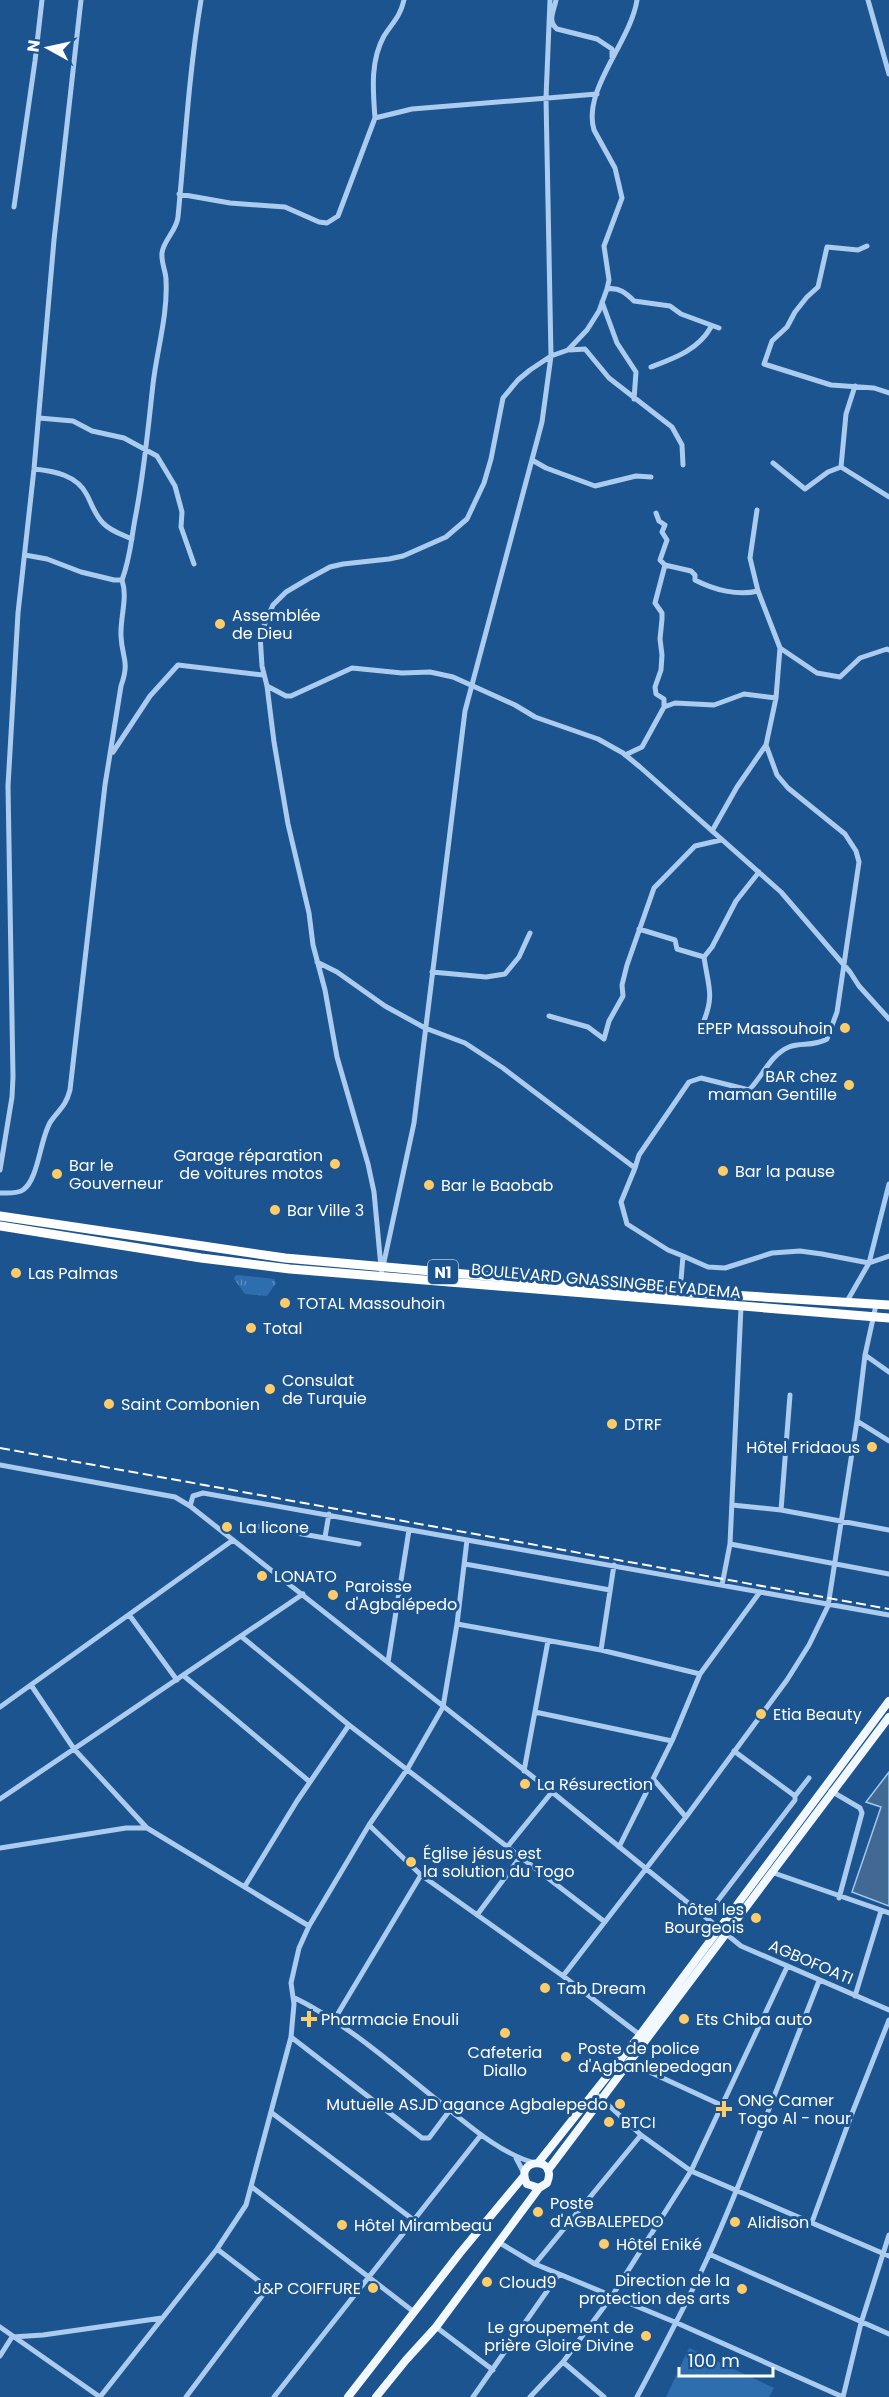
<svg xmlns="http://www.w3.org/2000/svg" width="889" height="2397" font-family="Poppins,sans-serif">
  <style>
    .grass { fill: url(#grass-tufts) }
    .park { fill: #2f6eae }
    .water { fill: #416994; stroke: #9ec8f0; stroke-width: 1.5 }
    .lines { fill: none; stroke-linecap: round; stroke-linejoin: round }
    .street { stroke: #abccee; stroke-width: 5 }
    .primary { stroke: #f2f8ff; stroke-width: 8 }
    .highway { stroke: #fff; stroke-width: 9 }
    .rail { stroke: #fff; stroke-width: 2; stroke-dasharray: 10 4.5; stroke-linecap: butt }
    .poi-dot { fill: #fecc69; stroke: #1c5490; stroke-width: 2 }
    .labels { text-anchor: middle; dominant-baseline: central; stroke-width: 6; stroke-linejoin: round; paint-order: stroke }
    .shield { fill: #1c5490; stroke: #bbccde; stroke-width: 1.5 }
    .shield-label { font-size: 15px; font-weight: bold; fill: #fff }
    .poi-label { font-size: 16px; fill: #fff; stroke: #1c5490; text-anchor: start }
    .street-label { font-size: 16px; fill: #fff; stroke: #1c5490 }
  </style>
  <defs>
    <pattern id="grass-tufts" width="24" height="20" patternUnits="userSpaceOnUse" patternTransform="scale(1.5)"><rect width="24" height="20" fill="#2f6eae"/><path d="M3 7l-1-3M5 7V3M7 7l1-3M15 17l-1-3M17 17v-4M19 17l1-3" fill="none" stroke="#598bbe"/></pattern>
  </defs>
  <rect width="100%" height="100%" fill="#1c5490"/>
  <path class="grass" d="M238 1275 274 1279 276 1283 267 1296 245 1294 234 1279 235 1276Z"/>
  <path class="park" d="M689 2348 774 2388 769 2397H666Z"/>
  <path class="water" d="M889 1772V1906L852 1892 881 1807 866 1802Z"/>
  <g class="lines">
    <path class="street" d="M556 0C554 11 547 21 557 29L597 39 612 49V57
      M868 0 889 74
      M375 118C373 91 370 61 384 36 393 22 400 17 404 0
      M179 194 230 203 285 207 319 222 327 223 338 216 375 118 412 109 597 94
      M14 207 35 61 42 0
      M867 246 858 250 827 247 818 287 807 297 795 312 787 327 772 341 764 364 831 385 874 388 889 393
      M607 289C619 287 626 293 634 301L670 306 681 314 719 328
      M602 302 617 343 636 372 634 399
      M570 350 585 349 609 378 672 427 682 445 683 465
      M651 367C675 358 698 350 711 327
      M39 418 73 421 92 431 124 438 157 456 175 486 182 512 181 527 194 564
      M532 460 546 468 595 486 636 476 651 477
      M773 463 805 489 828 472 841 467 889 497
      M841 467 846 414 855 386
      M34 469C54 471 77 475 87 495 92 505 95 515 103 523 110 531 123 535 132 539
      M656 513 659 521 665 525 662 532 667 540 660 560 665 565 655 603 662 613V619L660 639 662 655 661 670 655 687 656 694 664 699V707
      M665 565 691 571 695 575V580C714 590 738 596 758 591
      M122 580C130 559 131 541 135 519 144 474 148 429 153 384 157 350 168 314 166 280 166 271 161 263 162 253 163 241 177 230 178 217 185 144 189 72 201 0
      M780 648 817 673 840 677 860 658 887 649 889 650
      M267 686 286 696H291L352 668 402 673 430 672 453 677 515 705 535 717 598 739 623 753 640 767 781 892 850 972 859 986 889 1019
      M113 752 150 696 178 665 263 675
      M625 755 642 747 664 707 675 703 714 705 744 694 776 698
      M712 831 737 787 766 745
      M639 929 675 940 677 949 704 957
      M317 962 337 972 385 1006 425 1028 465 1043 503 1068 635 1168 621 1202 627 1224 668 1250 683 1256 680 1292
      M432 972 486 977 505 974 519 957 530 933
      M549 1016 588 1027 604 1039 609 1021 623 996 622 985 627 965 654 888 695 846 721 840
      M703 1023C715 995 708 986 704 957L712 947 736 901 759 872
      M635 1168 639 1155 689 1082 701 1078 749 1090C763 1076 770 1055 789 1047 801 1042 813 1047 827 1039L837 1012 859 862 856 851 845 834 788 788 777 775 766 745 776 698 780 648 758 591 750 558 757 510
      M0 1170 12 1097 13 1077 8 786 18 613 34 469 54 240 81 0
      M0 1193C7 1193 17 1194 23 1190 39 1179 40 1137 51 1121 60 1108 65 1108 70 1090L105 785 121 686C130 661 122 659 121 636 120 617 128 598 122 580H114L81 572 47 559 25 555
      M683 1256 708 1267 725 1268 772 1253 800 1251 822 1254 869 1263 889 1256
      M384 1262 414 1123 465 711 542 422 551 356 546 98 550 0
      M382 1278 374 1192 368 1164 337 1057 325 990 313 945 309 913 288 824 274 742 267 686 262 666 260 635 273 605 286 592 308 579 330 567 343 564 389 559 403 556 446 537 467 519 484 483 491 459 503 398 518 380 530 370 551 356 568 350 587 330 599 311 607 289 609 280 604 246 622 198 615 168 594 130C582 90 631 41 637 0
      M846 1303 869 1263 889 1184
      M865 1355 889 1372
      M857 1421 889 1441
      M0 1465 175 1497 190 1506 552 1792 741 1946 889 2010
      M732 1505 781 1510 889 1530
      M190 1506 193 1496 203 1493 889 1615
      M781 1510 790 1395
      M257 1526 359 1544
      M325 1537 329 1514
      M730 1544 889 1574
      M465 1564 610 1590
      M722 1585 730 1544 741 1307
      M130 1616 177 1680
      M457 1624 601 1650 700 1674
      M242 1637 349 1725 605 1922
      M601 1650 614 1565
      M388 1662 409 1530
      M184 1676 310 1782
      M31 1685 74 1749 147 1828 309 1926
      M0 1707 233 1540
      M535 1712 672 1741
      M524 1771 548 1641
      M654 1780 686 1817
      M831 1791 860 1808 862 1813 839 1898
      M795 1796 809 1778
      M0 1799 303 1594
      M369 1825 421 1875 563 1976 640 2035
      M508 1846 552 1792
      M619 1847 672 1741 700 1674 760 1592
      M0 1848 126 1828H147
      M771 1872 889 1913
      M245 1886 297 1801 349 1725
      M477 1915 521 1856
      M706 1916 795 1800V1796L734 1751
      M563 1976 686 1817 787 1680 809 1645 828 1606 857 1421 865 1355 876 1305
      M855 1996 881 1911
      M293 1997C348 2024 394 2066 442 2104 470 2126 498 2152 534 2163
      M334 2020 421 1875
      M291 2037 422 2138H429L450 2110
      M628 2062 721 2105
      M594 2092 641 2135 691 2171 889 2256
      M272 2113 415 2221
      M516 2158 524 2173
      M252 2187 414 2312
      M812 2222 851 2116 889 2020
      M500 2243 535 2264 677 2323 843 2397
      M709 2254 889 2334
      M535 2264 641 2135
      M0 2327 100 2397
      M436 2327 493 2370
      M12 2337 43 2335 162 2318
      M0 2356 12 2337
      M563 2362 604 2397
      M100 2397 217 2249 246 2205 291 2037 294 2004 291 1983 299 1948 309 1926 369 1825 408 1768 443 1707 457 1624 467 1540
      M186 2397 265 2292 264 2285 217 2249
      M274 2397 481 2135
      M473 2397 559 2274
      M530 2397 563 2362 612 2296 691 2171 787 1967
      M637 2397C662 2350 687 2303 709 2255 749 2165 783 2072 819 1981
      M843 2397 861 2323 889 2235"/>
    <path class="primary" d="M538 2163 640 2035 889 1701
      M548 2170 889 1717
      M348 2397 460 2253 524 2176
      M376 2397 406 2360 436 2327 539 2188 547 2183C559 2155 513 2158 527 2184L539 2188"/>
    <path class="highway" d="M0 1216 285 1258 621 1288 889 1305
      M0 1226 201 1258 290 1269 889 1318"/>
    <path class="rail" d="M0 1448 889 1609"/>
  </g>
  <g class="poi-dot">
    <circle cx="220" cy="624" r="6"/>
    <circle cx="845" cy="1028" r="6"/>
    <circle cx="849" cy="1085" r="6"/>
    <circle cx="335" cy="1164" r="6"/>
    <circle cx="723" cy="1171" r="6"/>
    <circle cx="57" cy="1174" r="6"/>
    <circle cx="429" cy="1185" r="6"/>
    <circle cx="275" cy="1210" r="6"/>
    <circle cx="16" cy="1273" r="6"/>
    <circle cx="285" cy="1303" r="6"/>
    <circle cx="251" cy="1328" r="6"/>
    <circle cx="270" cy="1389" r="6"/>
    <circle cx="109" cy="1404" r="6"/>
    <circle cx="612" cy="1424" r="6"/>
    <circle cx="872" cy="1447" r="6"/>
    <circle cx="227" cy="1527" r="6"/>
    <circle cx="262" cy="1576" r="6"/>
    <circle cx="333" cy="1595" r="6"/>
    <circle cx="761" cy="1714" r="6"/>
    <circle cx="525" cy="1784" r="6"/>
    <circle cx="411" cy="1862" r="6"/>
    <circle cx="756" cy="1918" r="6"/>
    <circle cx="545" cy="1988" r="6"/>
    <path d="M306 2010h6v6h6v6h-6v6h-6v-6h-6v-6h6z"/>
    <circle cx="684" cy="2019" r="6"/>
    <circle cx="505" cy="2033" r="6"/>
    <circle cx="566" cy="2057" r="6"/>
    <circle cx="620" cy="2104" r="6"/>
    <path d="M721 2100h6v6h6v6h-6v6h-6v-6h-6v-6h6z"/>
    <circle cx="609" cy="2122" r="6"/>
    <circle cx="538" cy="2212" r="6"/>
    <circle cx="735" cy="2222" r="6"/>
    <circle cx="342" cy="2225" r="6"/>
    <circle cx="604" cy="2244" r="6"/>
    <circle cx="487" cy="2282" r="6"/>
    <circle cx="373" cy="2288" r="6"/>
    <circle cx="742" cy="2289" r="6"/>
    <circle cx="646" cy="2336" r="6"/>
  </g>
  <g class="labels">
    <rect class="shield" x="428" y="1260" width="30" height="24" rx="4.5"/>
    <g class="shield-label">
      <text x="443" y="1272">N1</text>
    </g>
    <g class="poi-label">
      <text x="232" y="615">Assemblée<tspan x="232" dy="18">de Dieu</tspan></text>
      <text x="833" y="1028" text-anchor="end">EPEP Massouhoin</text>
      <text x="837" y="1076" text-anchor="end">BAR chez<tspan x="837" dy="18">maman Gentille</tspan></text>
      <text x="323" y="1155" text-anchor="end">Garage réparation<tspan x="323" dy="18">de voitures motos</tspan></text>
      <text x="69" y="1165">Bar le<tspan x="69" dy="18">Gouverneur</tspan></text>
      <text x="735" y="1171">Bar la pause</text>
      <text x="441" y="1185">Bar le Baobab</text>
      <text x="287" y="1210">Bar Ville 3</text>
      <text x="28" y="1273">Las Palmas</text>
      <text x="297" y="1303">TOTAL Massouhoin</text>
      <text x="263" y="1328">Total</text>
      <text x="282" y="1380">Consulat<tspan x="282" dy="18">de Turquie</tspan></text>
      <text x="121" y="1404">Saint Combonien</text>
      <text x="624" y="1424">DTRF</text>
      <text x="860" y="1447" text-anchor="end">Hôtel Fridaous</text>
      <text x="239" y="1527">La licone</text>
      <text x="274" y="1576">LONATO</text>
      <text x="345" y="1586">Paroisse<tspan x="345" dy="18">d'Agbalépedo</tspan></text>
      <text x="773" y="1714">Etia Beauty</text>
      <text x="537" y="1784">La Résurection</text>
      <text x="423" y="1853">Église jésus est<tspan x="423" dy="18">la solution du Togo</tspan></text>
      <text x="744" y="1909" text-anchor="end">hôtel les<tspan x="744" dy="18">Bourgeois</tspan></text>
      <text x="557" y="1988">Tab Dream</text>
      <text x="321" y="2019">Pharmacie Enouli</text>
      <text x="696" y="2019">Ets Chiba auto</text>
      <text x="578" y="2048">Poste de police<tspan x="578" dy="18">d'Agbanlepedogan</tspan></text>
      <text x="505" y="2052" text-anchor="middle">Cafeteria<tspan x="505" dy="18">Diallo</tspan></text>
      <text x="738" y="2100">ONG Camer<tspan x="738" dy="18">Togo Al - nour</tspan></text>
      <text x="608" y="2104" text-anchor="end">Mutuelle ASJD agance Agbalepedo</text>
      <text x="621" y="2122">BTCI</text>
      <text x="550" y="2203">Poste<tspan x="550" dy="18">d'AGBALEPEDO</tspan></text>
      <text x="747" y="2222">Alidison</text>
      <text x="354" y="2225">Hôtel Mirambeau</text>
      <text x="616" y="2244">Hôtel Eniké</text>
      <text x="730" y="2280" text-anchor="end">Direction de la<tspan x="730" dy="18">protection des arts</tspan></text>
      <text x="499" y="2282">Cloud9</text>
      <text x="361" y="2288" text-anchor="end">J&amp;P COIFFURE</text>
      <text x="634" y="2327" text-anchor="end">Le groupement de<tspan x="634" dy="18">prière Gloire Divine</tspan></text>
    </g>
    <g class="street-label">
      <text transform="translate(606 1281) rotate(5)">BOULEVARD GNASSINGBE EYADEMA</text>
      <text transform="translate(811 1962) rotate(23)">AGBOFOATI</text>
    </g>
  </g>
  <g transform="translate(48 48) rotate(278)" stroke="#1c5490" stroke-width="4.5" paint-order="stroke">
  <path d="M0-4.5L10 22L0 15L-10 22Z" fill="#ffffff"/>
  <text y="-9" font-size="16" font-weight="bold" text-anchor="middle" fill="#ffffff">N</text>
  </g>
  <path d="M679 2367v9h94v-9" fill="none" stroke="#ffffff" stroke-width="3"/>
  <text x="688" y="2367" font-size="18" fill="#ffffff" stroke="#1c5490" stroke-width="4.5" paint-order="stroke">100 m</text>
</svg>
